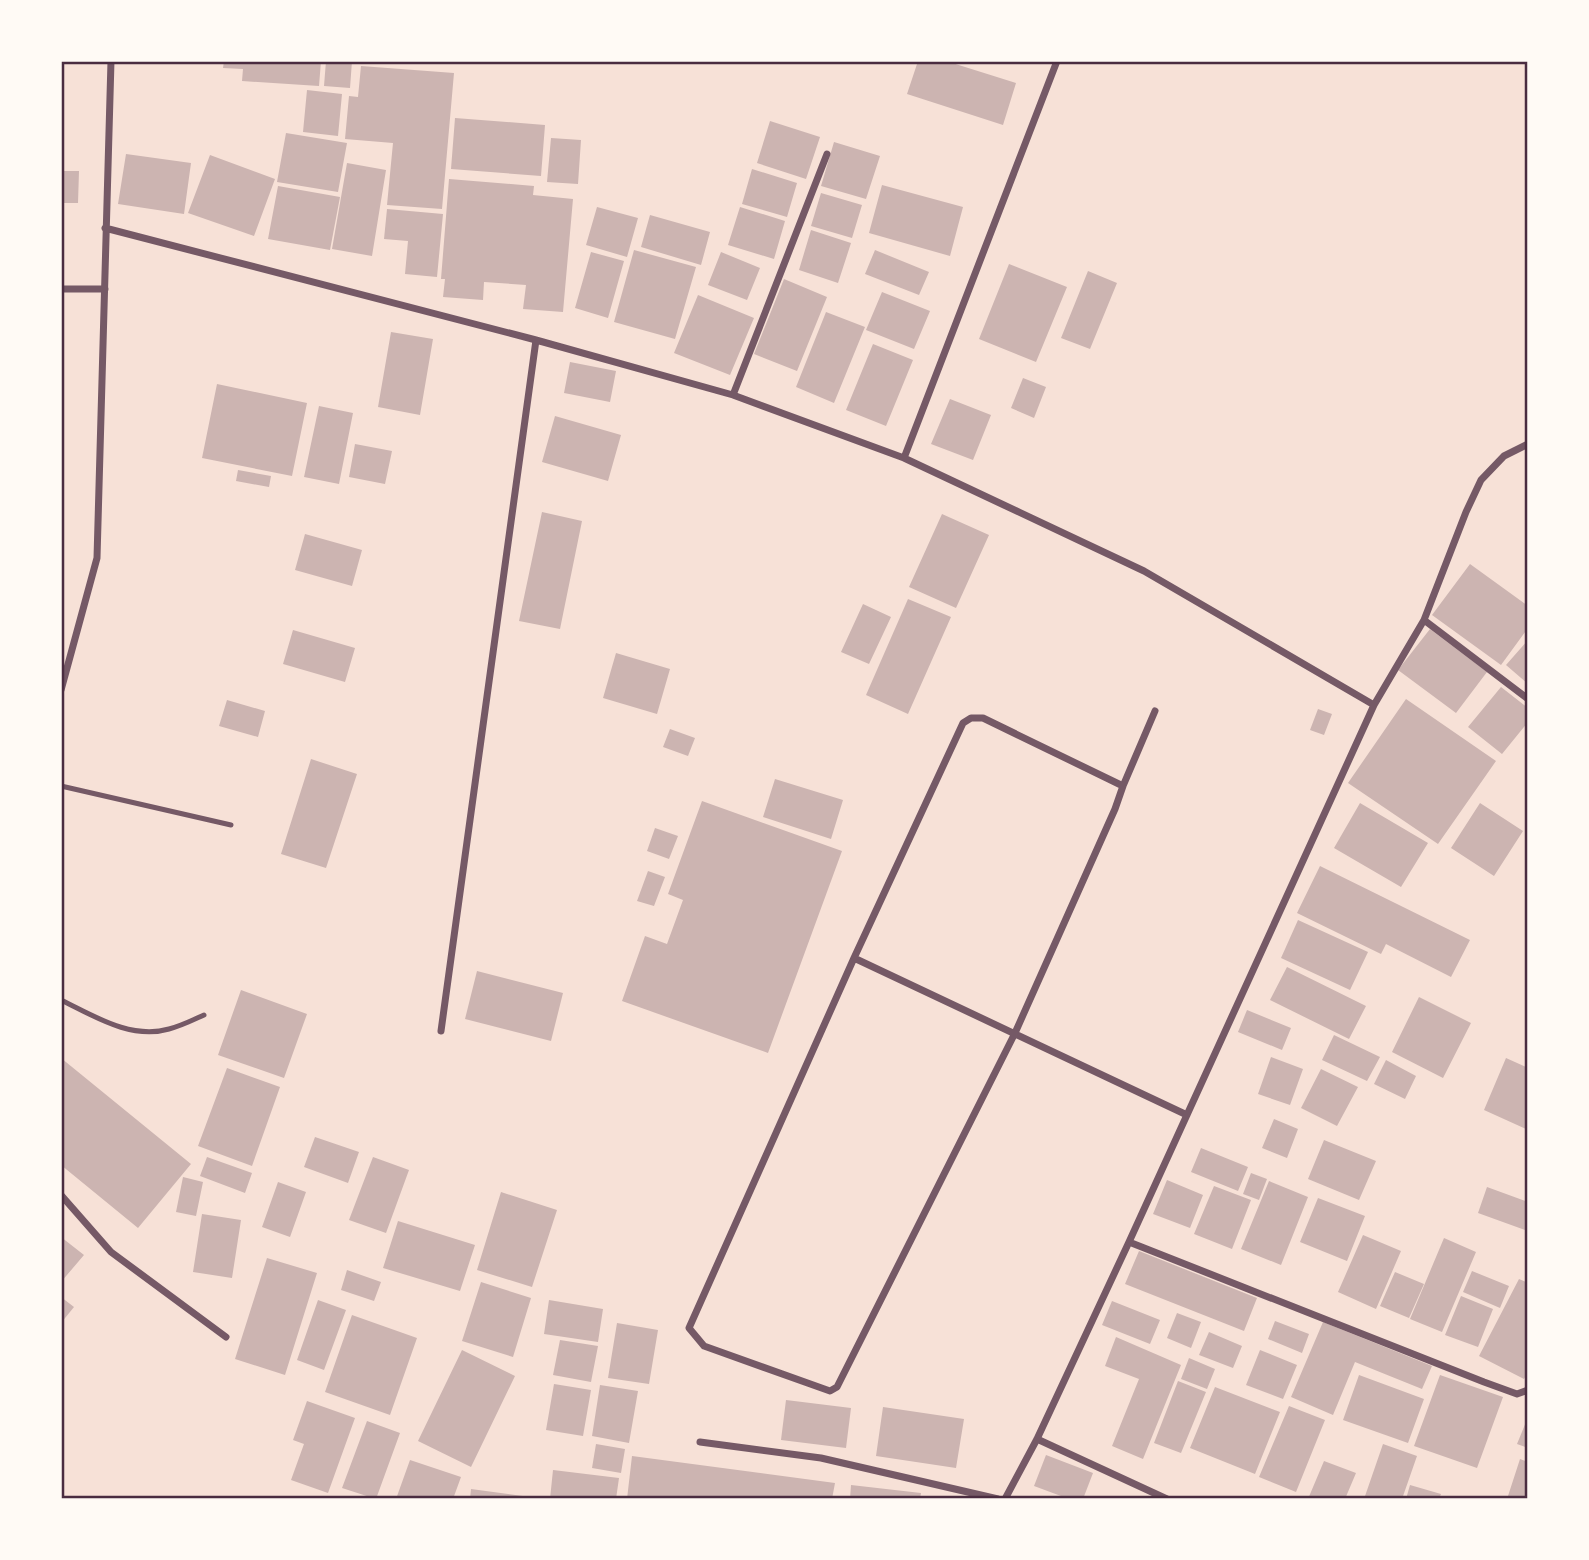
<svg xmlns="http://www.w3.org/2000/svg" width="1589" height="1560" font-family="Roboto,sans-serif">
  <style>
    .building { fill: #ccb4b1 }
    .lines { fill: none; stroke-linecap: round; stroke-linejoin: round }
    .service { stroke: #755966; stroke-width: 5 }
    .minor { stroke: #755966; stroke-width: 7 }
    .neatline { fill: none; stroke: #4a2c40; stroke-width: 2.5 }
  </style>
  <rect width="100%" height="100%" fill="#f7e1d7"/>
  <path class="building" d="M224 61H321L319 86 242 81 243 69 223 68Z
    M326 61H352L350 88 324 86Z
    M918 61H946L1016 83 1003 125 907 94Z
    M361 66 454 73 442 209 387 205 393 143 345 139 349 96 358 97Z
    M307 90 342 94 338 136 303 132Z
    M455 118 545 125 541 176 451 169Z
    M770 121 820 137 806 179 757 163Z
    M286 133 347 143 338 192 277 182Z
    M551 138 581 140 578 184 547 182Z
    M834 142 880 156 866 199 821 186Z
    M126 154 191 163 184 214 118 204Z
    M210 155 275 179 254 236 188 213Z
    M347 163 386 170 372 256 332 249Z
    M752 169 797 183 787 217 742 204Z
    M61 171H79L78 203H61Z
    M449 179 534 186 533 195 573 199 563 312 523 309 526 285 484 282 483 300 443 297 445 279H441Z
    M882 185 963 207 950 256 869 233Z
    M278 186 340 197 330 250 268 239Z
    M821 193 862 205 852 238 811 226Z
    M597 207 638 218 627 257 586 245Z
    M740 207 785 221 774 259 728 245Z
    M387 209 443 214 437 277 405 274 408 241 384 239Z
    M650 215 710 232 701 265 641 247Z
    M811 230 851 243 838 283 799 270Z
    M634 250 696 267 675 339 614 322Z
    M875 250 929 272 919 295 865 274Z
    M591 252 624 261 608 318 575 308Z
    M721 252 760 268 747 300 708 285Z
    M1009 264 1067 287 1036 362 979 339Z
    M1088 271 1117 283 1090 349 1061 338Z
    M784 279 827 297 797 371 754 354Z
    M882 292 930 311 914 349 866 330Z
    M698 295 754 318 730 375 674 353Z
    M826 312 865 327 834 403 796 387Z
    M391 332 433 339 420 415 378 407Z
    M873 344 913 360 886 426 846 410Z
    M570 362 616 371 610 402 564 393Z
    M1023 378 1046 387 1034 418 1011 408Z
    M217 384 307 403 292 476 202 458Z
    M950 399 991 415 973 460 931 444Z
    M319 406 353 413 339 484 304 477Z
    M555 416 621 435 608 481 542 462Z
    M355 444 392 451 385 484 349 477Z
    M238 470 271 476 269 487 236 481Z
    M542 512 582 521 560 629 519 621Z
    M942 514 989 535 956 608 909 587Z
    M305 534 362 550 352 586 295 570Z
    M1470 564 1528 606V628L1501 665 1432 615Z
    M908 599 951 617 908 714 866 695Z
    M863 604 891 617 869 664 841 652Z
    M1430 629 1487 672 1456 713 1398 670Z
    M293 630 355 648 345 682 283 664Z
    M1528 640V684L1506 665Z
    M616 653 670 669 657 714 603 698Z
    M1501 687 1528 708V722L1502 754 1468 727Z
    M1406 699 1496 761 1438 844 1348 783Z
    M227 700 265 711 258 737 219 726Z
    M1318 709 1332 714 1324 735 1310 730Z
    M670 729 695 738 688 756 663 747Z
    M311 759 357 774 326 868 281 854Z
    M775 779 843 800 831 839 763 817Z
    M702 801 842 851 768 1053 622 1001 645 936 667 944 683 900 668 894Z
    M1360 803 1428 843 1401 887 1334 848Z
    M1480 803 1523 831 1494 876 1451 848Z
    M655 828 678 836 669 859 647 851Z
    M1320 866 1470 940 1451 977 1386 944 1381 954 1297 913Z
    M648 871 665 877 654 906 637 901Z
    M1298 920 1368 952 1350 990 1281 958Z
    M1287 967 1366 1006 1349 1039 1270 1000Z
    M477 971 563 993 551 1041 465 1019Z
    M241 990 307 1014 284 1078 218 1055Z
    M1419 997 1471 1023 1443 1078 1392 1052Z
    M1247 1010 1291 1028 1282 1050 1238 1032Z
    M1334 1035 1380 1057 1367 1081 1322 1060Z
    M1271 1057 1303 1069 1290 1105 1258 1094Z
    M61 1058 191 1164 138 1228 61 1165Z
    M1506 1058 1528 1068V1130L1484 1110Z
    M1386 1060 1416 1076 1405 1099 1374 1084Z
    M227 1068 280 1087 252 1166 198 1146Z
    M1321 1069 1358 1087 1337 1126 1301 1108Z
    M1274 1119 1298 1129 1287 1158 1262 1148Z
    M315 1137 359 1152 348 1183 304 1167Z
    M1324 1140 1376 1161 1359 1200 1308 1179Z
    M1201 1148 1248 1167 1238 1191 1191 1172Z
    M207 1157 252 1173 245 1193 200 1176Z
    M373 1157 409 1170 386 1233 349 1220Z
    M1251 1173 1267 1179 1259 1200 1243 1194Z
    M183 1177 203 1182 196 1216 176 1212Z
    M1167 1180 1203 1195 1190 1228 1153 1214Z
    M1269 1181 1308 1197 1281 1265 1241 1249Z
    M278 1182 306 1192 290 1237 262 1227Z
    M1214 1186 1251 1200 1232 1249 1194 1234Z
    M1487 1187 1528 1202V1223L1525 1230 1478 1213Z
    M501 1192 557 1210 532 1287 477 1270Z
    M1318 1198 1365 1216 1347 1261 1300 1242Z
    M202 1214 241 1220 232 1278 193 1272Z
    M398 1221 475 1245 460 1291 383 1268Z
    M1363 1235 1401 1251 1376 1309 1338 1292Z
    M61 1237 84 1255 61 1282Z
    M1444 1238 1476 1252 1442 1332 1410 1319Z
    M1139 1251 1257 1298 1244 1331 1125 1284Z
    M267 1258 317 1273 285 1375 235 1359Z
    M347 1270 381 1282 374 1301 341 1290Z
    M1472 1271 1509 1286 1500 1308 1463 1292Z
    M1395 1272 1424 1284 1409 1318 1380 1306Z
    M1519 1279 1528 1283V1372L1524 1379 1479 1356Z
    M481 1282 531 1298 513 1357 462 1341Z
    M1461 1296 1493 1309 1478 1347 1445 1335Z
    M61 1297 74 1307 61 1323Z
    M318 1300 346 1310 324 1370 297 1360Z
    M549 1300 603 1309 598 1342 544 1334Z
    M1112 1301 1160 1320 1150 1344 1102 1325Z
    M1177 1313 1201 1322 1191 1348 1167 1338Z
    M352 1315 417 1338 390 1415 325 1392Z
    M1275 1321 1309 1334 1302 1353 1268 1339Z
    M1323 1322 1432 1366 1422 1389 1355 1362 1333 1415 1291 1397Z
    M617 1323 658 1330 649 1384 608 1378Z
    M1209 1332 1242 1346 1233 1368 1199 1355Z
    M1116 1337 1181 1365 1143 1459 1112 1446 1139 1379 1105 1366Z
    M560 1340 598 1346 591 1382 553 1375Z
    M462 1350 515 1376 471 1467 418 1441Z
    M1260 1350 1297 1365 1283 1399 1246 1385Z
    M1189 1358 1215 1369 1207 1389 1181 1379Z
    M1359 1375 1424 1399 1408 1443 1343 1420Z
    M1440 1375 1503 1397 1477 1468 1414 1446Z
    M1178 1381 1206 1392 1181 1453 1154 1443Z
    M554 1384 591 1390 583 1436 546 1430Z
    M600 1385 638 1391 629 1443 592 1436Z
    M1215 1387 1280 1412 1255 1474 1190 1448Z
    M786 1400 851 1408 846 1448 781 1440Z
    M307 1401 355 1418 328 1493 291 1480 304 1444 293 1440Z
    M1289 1406 1325 1420 1296 1492 1259 1477Z
    M883 1407 964 1419 956 1468 876 1456Z
    M1528 1417V1448L1517 1444Z
    M367 1421 400 1433 376 1499 342 1488Z
    M596 1444 625 1449 621 1473 592 1468Z
    M1383 1444 1417 1456 1402 1499H1364Z
    M1046 1455 1093 1473 1083 1499H1069L1034 1486Z
    M632 1456 835 1483 832 1499H627Z
    M1520 1459 1528 1462V1499L1508 1496Z
    M410 1460 461 1477 453 1499H396Z
    M1324 1461 1356 1473 1345 1499H1308Z
    M553 1470 619 1478 616 1499H550Z
    M851 1485 921 1493 920 1499H850Z
    M1410 1485 1441 1494 1439 1499H1406Z
    M471 1489 530 1497 529 1499H470Z"/>
  <g class="lines">
    <path class="service" d="M61 786 231 825
      M61 1000C94 1016 131 1040 169 1029 181 1026 193 1020 204 1015"/>
    <path class="minor" d="M105 228 536 340 733 395 904 458 1144 571 1374 705
      M61 289H105
      M733 395 827 154
      M904 458 1057 61
      M1424 620 1528 699
      M61 690 97 558 111 61
      M971 718H983L1123 786 1115 809 1015 1033 837 1387 830 1391 704 1346 689 1328 854 958 963 723Z
      M1123 786 1155 711
      M854 958 1187 1115
      M441 1031 536 340
      M61 1195 111 1252 226 1337
      M1129 1242 1484 1382 1517 1394 1528 1390
      M1037 1439 1167 1499
      M700 1442 821 1458 998 1499
      M1005 1499 1037 1439 1129 1242 1374 705 1424 620 1466 512 1481 480 1504 456 1528 444"/>
  </g>
  <rect width="1589" height="1560" fill="none" stroke="#fffaf5" stroke-width="126"/>
  <rect x="63" y="63" width="1463" height="1434" class="neatline"/>
</svg>
